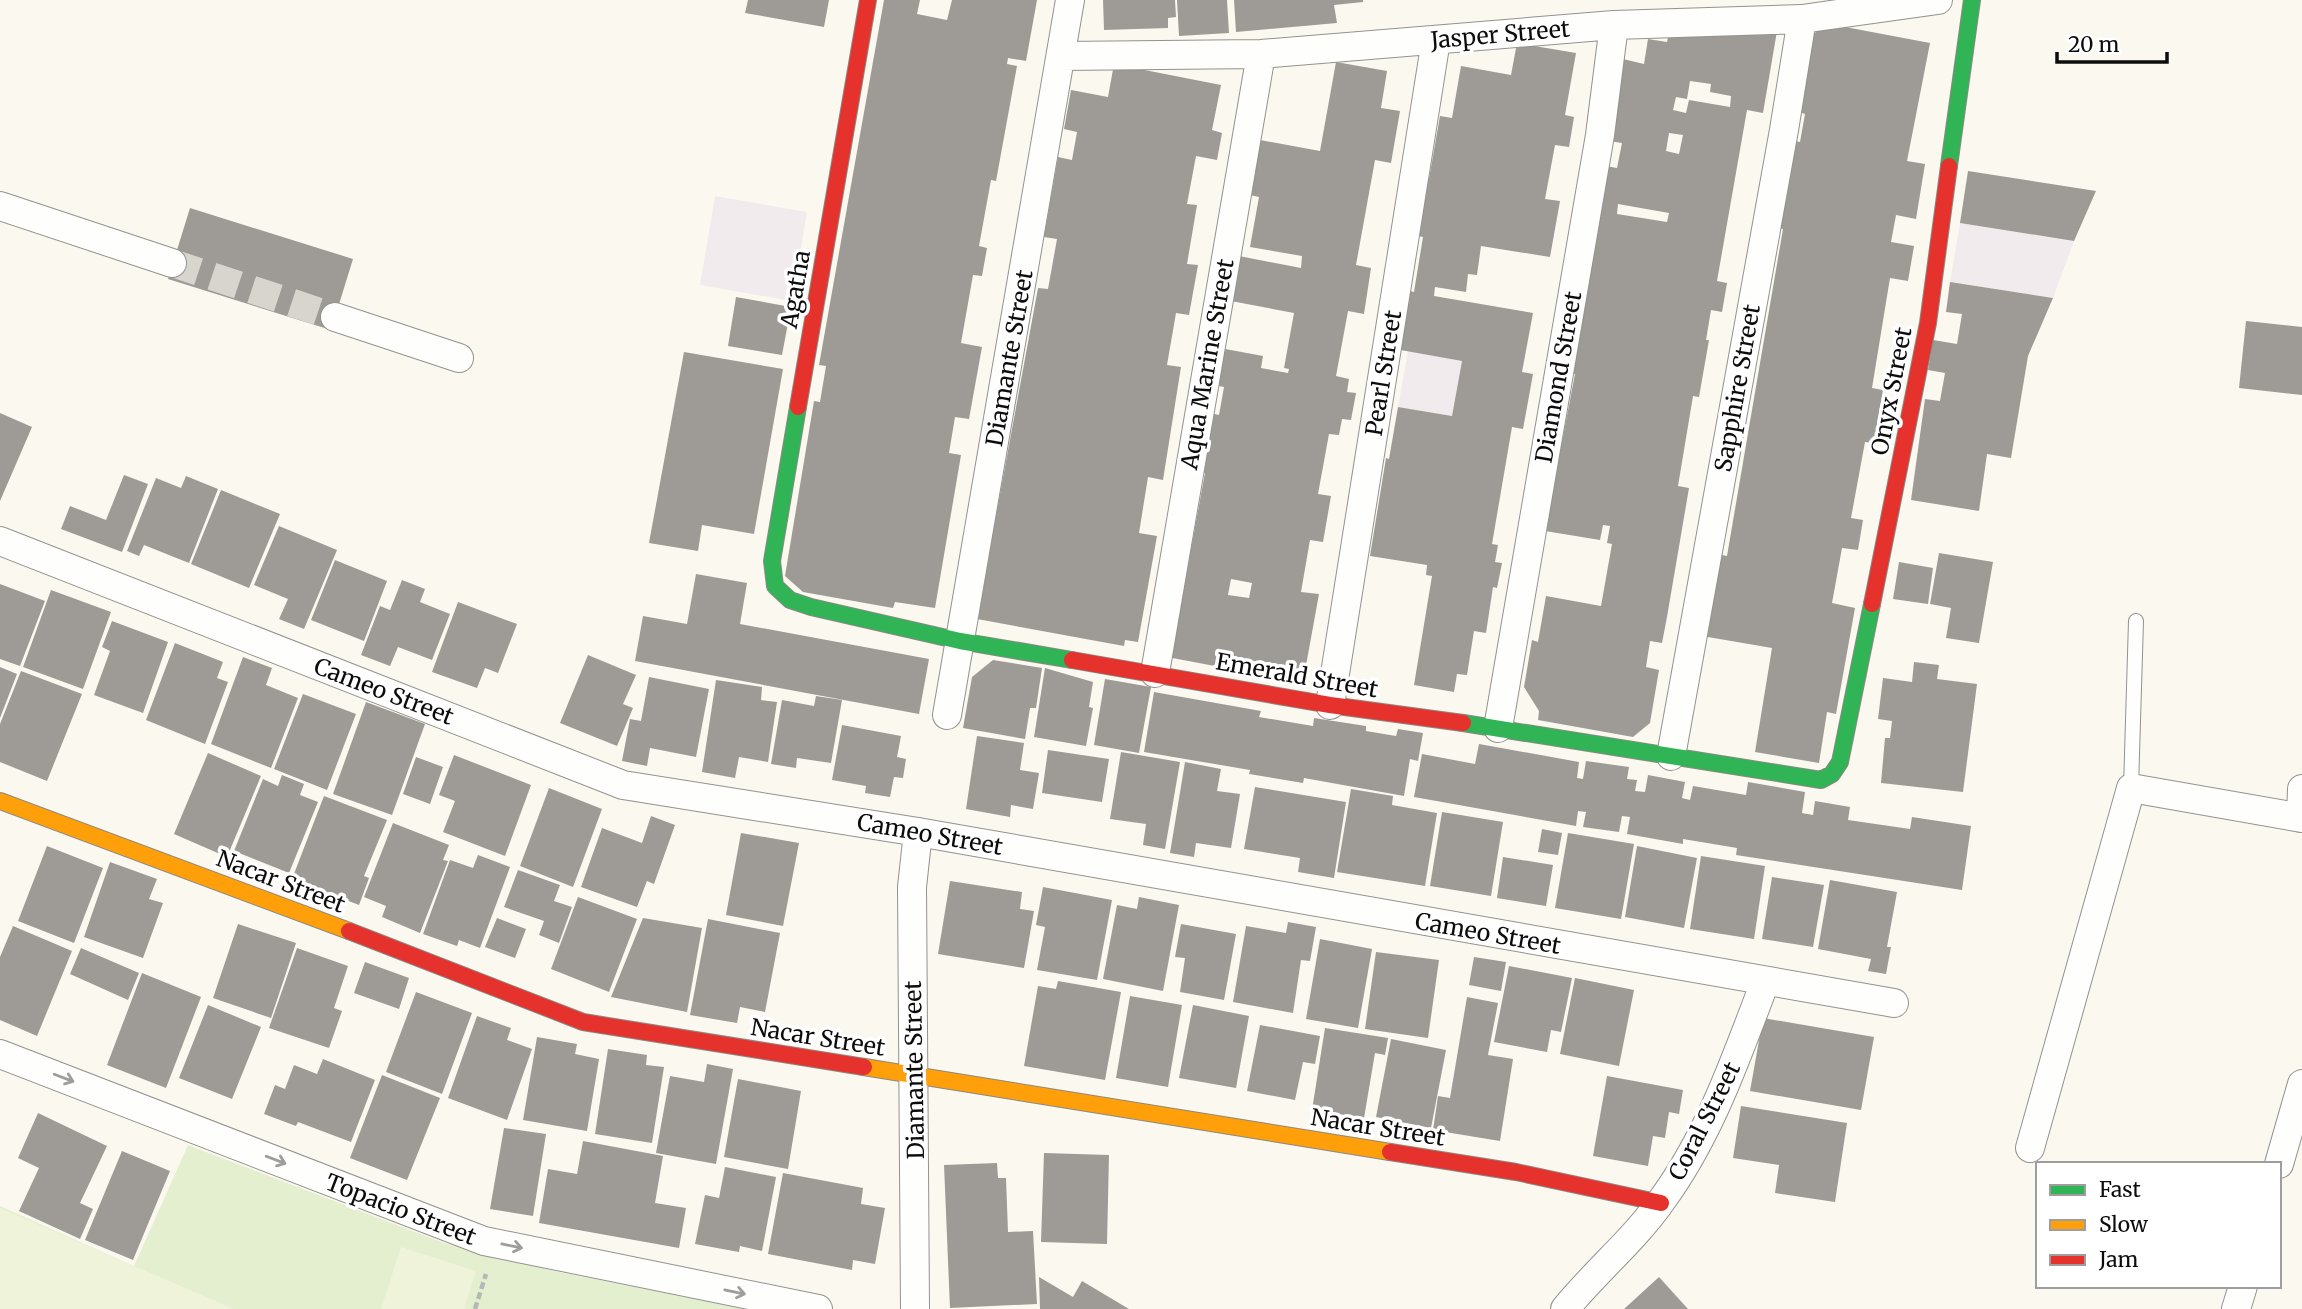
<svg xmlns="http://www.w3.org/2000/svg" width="2302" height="1309" font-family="Merriweather,serif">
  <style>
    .industrial { fill: #f2ebed }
    .green { fill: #e4efd0 }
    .pitch { fill: #eef3da }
    .building { fill: #9e9a96; fill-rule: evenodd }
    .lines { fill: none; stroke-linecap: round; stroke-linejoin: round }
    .street-tunnel { stroke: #d7d5ce; stroke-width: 28; stroke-dasharray: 28 14; stroke-linecap: butt }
    .lane-casing { stroke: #94928f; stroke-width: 16 }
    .street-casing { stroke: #94928f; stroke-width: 30 }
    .fast-casing { stroke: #8a8985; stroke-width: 18 }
    .slow-casing { stroke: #8a8985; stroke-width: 18 }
    .jam-casing { stroke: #8a8985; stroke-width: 18 }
    .path { stroke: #b7b7b5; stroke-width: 4.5; stroke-dasharray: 7 3.5; stroke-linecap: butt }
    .lane { stroke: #fefefd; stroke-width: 14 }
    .street { stroke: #fefefd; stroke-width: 28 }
    .fast { stroke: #30b455; stroke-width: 16 }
    .slow { stroke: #ff9f0a; stroke-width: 16 }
    .jam { stroke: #e5322d; stroke-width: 16 }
    .oneway { stroke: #9d9d9d }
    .labels { text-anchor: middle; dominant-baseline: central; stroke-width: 7; stroke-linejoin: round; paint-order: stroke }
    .street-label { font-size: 23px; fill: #0c0c0c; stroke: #fff }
  </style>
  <rect width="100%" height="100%" fill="#fbf8f0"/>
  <path class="industrial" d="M715 196 807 212 792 301 700 285Z
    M1960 223 2074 241 2053 298 1950 282Z
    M1408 351 1462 361 1452 416 1398 407Z"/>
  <path class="green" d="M188 1145 444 1243 554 1271 745 1309H0V1206L134 1266Z"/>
  <path class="pitch" d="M0 1208 234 1309H0Z
    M401 1247 476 1271 464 1309H381Z"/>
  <path class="building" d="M748 0H829L824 27 745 13Z
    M884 0H920L917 14 947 20 952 0H1037L1026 61 1008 58 1007 64 1017 66 996 181 991 180 979 246 987 248 982 276 973 275 961 343 982 347 969 419 955 417 949 453 961 455 935 608 895 602 893 608 803 592 785 576 814 401 820 402 826 366 819 365Z
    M1103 0H1175L1176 17 1168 18V28L1104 30Z
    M1177 0H1227L1229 33 1179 36Z
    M1234 0H1363V2L1334 5 1337 23 1236 32Z
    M1840 26 1930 43 1907 161 1925 164 1916 219 1896 215 1891 242 1914 246 1908 281 1890 278 1872 388 1883 390 1874 443 1865 442 1851 518 1863 520 1858 550 1842 548 1832 603 1855 608 1836 714 1827 712 1819 763 1755 752 1772 648 1702 636 1717 554 1727 556 1783 229 1775 228 1791 140 1800 142 1805 114 1796 111 1813 35 1818 30Z
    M1670 28 1777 31 1763 113 1747 110 1717 281 1727 283 1722 312 1711 310 1706 340H1709L1699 397 1693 396 1678 486 1689 488 1667 617 1662 643 1650 641 1646 667 1659 670 1650 723 1633 737 1538 720 1539 711 1524 687 1532 640 1538 642 1546 596 1601 606 1612 544 1607 543 1610 526 1603 525 1600 540 1545 531 1575 374 1569 373 1606 166 1617 168 1622 143 1609 141 1623 59 1644 64 1648 39 1667 42ZM1690 81 1711 84 1710 92 1731 96 1730 107 1689 100 1686 113 1673 110 1676 97 1687 99ZM1669 133 1683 135 1679 154 1666 151ZM1618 204 1669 213 1667 222 1617 214Z
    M1517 43 1576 53 1565 115 1574 117 1569 147 1555 145 1545 199 1560 201 1550 257 1481 246 1477 275 1468 274 1466 292 1435 287 1434 296 1533 313 1522 372 1533 374 1523 429 1512 427 1492 544 1498 545 1495 562 1502 563 1497 588 1493 587 1486 633 1474 631 1467 675 1457 674 1454 692 1414 685 1432 576 1426 575 1427 565 1370 556 1386 458 1389 459 1398 407 1452 416 1462 361 1395 349 1406 290 1414 292 1423 237 1414 235 1424 179H1429L1440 116 1452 118 1461 66 1511 75Z
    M1336 62 1387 71 1381 108 1400 111 1391 163 1375 160 1356 265 1371 268 1364 314 1348 311 1336 376 1349 379 1347 392 1356 393 1351 420 1342 419 1339 435 1329 434 1318 494 1331 496 1323 542 1310 540 1301 592 1319 594 1305 671 1238 658 1236 670 1167 657 1183 570 1187 571 1205 473 1199 472 1210 413 1219 415 1224 387 1213 385 1220 348 1263 356 1261 368 1288 373 1289 369 1284 368 1294 313 1231 301 1239 256 1301 268 1302 256 1250 247 1259 197 1250 195 1260 140 1320 151ZM1231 579 1252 583 1249 598 1228 595Z
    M1114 64 1221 85 1212 130 1222 133 1217 160 1196 156 1187 204 1197 205 1187 264 1198 265 1189 315 1176 313 1167 365 1181 367 1163 480 1148 477 1139 533 1157 536 1138 642 1125 640 1124 646 977 619 1038 288 1048 289 1057 239 1044 237 1058 157 1072 160 1077 132 1064 129 1071 90 1108 97Z
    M1968 171 2096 191 2074 241 1960 223Z
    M190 208 353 259 331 330 168 279Z
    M1950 282 2053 298 2028 356 2011 458 1987 454 1979 511 1911 500 1925 399 1940 401 1945 373 1928 370 1933 340 1957 344 1962 314 1946 312Z
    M736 297 791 307 782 355 728 346Z
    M2246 321 2302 327V395L2239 388Z
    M684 352 783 369 754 534 702 525 698 551 649 543Z
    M0 413 32 427 0 501Z
    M124 475 148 484 122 552 61 529 70 506 106 520Z
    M186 476 218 489 189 563 144 545 139 556 127 551 156 478 181 488Z
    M221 490 280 514 249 588 191 564Z
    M279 526 337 550 304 629 279 619 288 599 254 585Z
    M1939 553 1993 562 1979 643 1946 638 1951 608 1930 604Z
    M335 560 387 581 364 641 311 620Z
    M1899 562 1933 568 1928 604 1893 599Z
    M696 574 747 583 740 624 929 659 919 714 635 661 643 616 687 624Z
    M402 580 425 589 420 602 450 614 432 660 398 647 390 666 361 655 380 606 390 610Z
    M0 584 45 601 20 666 0 659Z
    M51 590 111 612 83 689 23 667Z
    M458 602 517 624 498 673 485 668 477 688 432 672Z
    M112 621 168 642 143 713 94 695 110 651 102 647Z
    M175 643 223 662 217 678 228 682 205 744 146 720Z
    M588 655 636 675 623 704 633 708 617 746 560 723Z
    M243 657 272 668 266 685 298 698 271 768 211 744Z
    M993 660 1042 668 1036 708H1030L1025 739 963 728 972 677Z
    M1914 662 1939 665 1937 679 1977 684 1963 792 1881 783 1885 738H1890L1892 721 1878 719 1883 678 1912 682Z
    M0 667 17 674 0 718Z
    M1045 668 1093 682 1089 707 1093 708 1086 746 1034 737Z
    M21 671 82 694 47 781 0 762V724Z
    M649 677 709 689 696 757 650 748 647 766 622 761 630 719 641 721Z
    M1105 679 1151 687 1139 753 1094 745Z
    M716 680 762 687 761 700 777 702 768 762 739 757 735 778 702 772Z
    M1154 692 1261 711 1259 717 1313 726 1314 718 1366 726V731L1396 736 1398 729 1423 733 1418 761 1410 759 1404 796 1304 778 1303 783 1249 774 1250 770 1144 752Z
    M303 694 356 714 327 790 274 769Z
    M816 696 842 700 831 763 797 758 796 768 771 764 782 700 814 706Z
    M366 702 425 724 392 815 333 794Z
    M842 725 901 736 897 757 906 759 903 778 894 777 890 797 865 793 866 786 832 780Z
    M977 736 1024 743 1020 770 1039 773 1033 809 1011 805 1010 817 966 809Z
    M1479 744 1579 762 1577 778 1583 779 1586 761 1629 767 1627 779 1637 780 1635 791 1645 792 1648 775 1685 782 1682 798 1690 800 1693 786 1746 795 1748 782 1805 792 1802 813 1813 815 1815 801 1850 807 1848 820 1910 829 1912 817 1971 826 1962 890 1736 855 1737 848 1683 839V844L1627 834 1630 817 1622 816 1619 832 1583 827 1586 812 1578 811 1576 826 1414 797 1422 754 1475 764Z
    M1048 750 1109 759 1102 802 1042 793Z
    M1121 752 1180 762 1165 849 1143 845 1146 824 1110 819Z
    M208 753 261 776 227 857 174 834Z
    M454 755 531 785 505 856 443 832 455 801 439 795Z
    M416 757 443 767 430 804 403 794Z
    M1185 762 1221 769 1217 791 1240 794 1231 848 1196 843 1194 857 1170 853Z
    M282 775 304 784 300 795 318 802 289 873 234 851 263 779 278 786Z
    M1255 787 1346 802 1334 878 1298 872 1300 858 1244 849Z
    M549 788 602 809 573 887 520 866Z
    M1351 789 1393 796 1392 805 1437 813 1425 886 1337 872Z
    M324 796 387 820 364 876 369 878 359 905 292 879Z
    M1442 812 1503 822 1491 896 1430 886Z
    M651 816 675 825 654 884 647 881 637 907 581 887 602 828 642 843Z
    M393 823 449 845 443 860 448 861 420 933 382 917 386 906 364 897Z
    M1542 829 1562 833 1558 855 1538 852Z
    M741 833 799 843 783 926 726 915Z
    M1568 833 1634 844 1621 919 1555 908Z
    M47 846 103 868 74 943 18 921Z
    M1637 846 1697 858 1684 928 1625 917Z
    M478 855 510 867 480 948 459 940 457 946 423 934 450 860 473 868Z
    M1701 856 1765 866 1754 939 1690 929Z
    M1503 857 1553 865 1546 906 1497 898Z
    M110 862 157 879 149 899 163 903 143 958 84 937Z
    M518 870 560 885 554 901 572 907 559 943 539 935 544 921 504 907Z
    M1772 877 1824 885 1813 947 1762 939Z
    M1830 880 1897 892 1887 947H1891L1886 974 1868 971 1871 959 1818 949Z
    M950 881 1022 892 1020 909 1034 911 1024 968 938 954Z
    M1043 887 1112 900 1097 980 1037 970 1045 927 1036 925Z
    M578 897 637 919 609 992 551 969Z
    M1139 897 1179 905 1163 991 1103 979 1117 905 1137 909Z
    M497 918 526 929 515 958 485 947Z
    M643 918 702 928 687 1012 611 997Z
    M708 919 780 933 765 1012 740 1007 737 1023 690 1015Z
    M1288 922 1316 927 1310 961 1301 960 1293 1013 1233 1002 1246 926 1286 933Z
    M238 924 296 943 271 1018 213 998Z
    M1181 924 1236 934 1224 1000 1180 992 1185 958 1175 957Z
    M13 926 72 951 37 1036 0 1020V957Z
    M1320 939 1372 949 1358 1028 1306 1019Z
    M81 948 139 973 128 1000 70 974Z
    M297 948 348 966 334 1008 342 1011 329 1048 269 1028Z
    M1376 952 1439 960 1428 1038 1365 1029Z
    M1474 957 1506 962 1501 991 1469 985Z
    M365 962 409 978 399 1009 354 993Z
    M1509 966 1572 978 1561 1032 1551 1030 1547 1052 1494 1042Z
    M142 973 201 997 166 1088 107 1065Z
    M1575 978 1634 990 1619 1066 1560 1054Z
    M1058 981 1121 992 1105 1080 1024 1066 1038 986 1056 989Z
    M416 992 472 1013 442 1094 386 1072Z
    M1130 996 1182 1005 1168 1087 1116 1078Z
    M1467 997 1498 1003 1488 1055 1513 1059 1500 1141 1433 1130 1438 1096 1450 1098Z
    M208 1005 261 1027 232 1099 179 1078Z
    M1193 1005 1249 1016 1236 1088 1179 1078Z
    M477 1016 511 1028 507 1040 532 1049 507 1120 448 1098Z
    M1763 1018 1874 1037 1861 1110 1750 1091Z
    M1260 1025 1320 1036 1315 1064 1303 1062 1295 1100 1247 1091Z
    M1325 1028 1388 1038 1385 1055 1375 1053 1364 1118 1312 1110Z
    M537 1037 577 1044 575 1054 599 1059 587 1131 523 1120Z
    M1391 1039 1446 1050 1431 1128 1376 1117Z
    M608 1049 647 1055 646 1065 664 1067 652 1143 595 1134Z
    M323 1059 375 1080 351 1142 298 1122 296 1126 264 1114 275 1085 285 1089 294 1065 317 1074Z
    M707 1064 733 1069 716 1164 656 1153 670 1076 704 1082Z
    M382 1075 440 1098 407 1180 350 1158Z
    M1607 1076 1683 1090 1679 1114 1669 1112 1665 1138 1653 1136 1648 1166 1593 1156Z
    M738 1079 801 1091 788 1169 724 1157Z
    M1741 1106 1847 1123 1835 1202 1775 1193 1779 1165 1733 1158Z
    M38 1113 107 1146 80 1203 93 1209 80 1239 19 1211 39 1168 18 1158Z
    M504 1128 546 1134 533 1216 490 1209Z
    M583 1141 663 1156 655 1203 686 1208 679 1248 539 1223 548 1169 577 1174Z
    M122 1151 170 1171 133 1260 85 1240Z
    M1044 1153 1109 1155 1107 1244 1041 1242Z
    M997 1163 998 1178H1006L1008 1232 1033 1231 1037 1304 950 1308 944 1165Z
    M725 1167 776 1177 762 1251 740 1246 739 1252 695 1244 705 1195 719 1198Z
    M783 1173 863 1188 861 1204 885 1208 875 1264 853 1260 852 1270 768 1254Z
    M1039 1277 1073 1297 1082 1281 1129 1309H1040Z
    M1659 1277 1688 1309H1624Z"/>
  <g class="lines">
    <path class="street-tunnel" d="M172 263 335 317"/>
    <defs>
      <path id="lane" d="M2131 788 2136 621"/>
      <path id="street" d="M1061 56 1261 54 1614 25 1802 19 1938 0
        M0 206 172 263
        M335 317 459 358
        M0 541 623 785 918 832 1894 1003
        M1155 673 1261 54
        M1330 705 1436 40
        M947 715 1070 0
        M1498 728 1600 135 1614 25
        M1671 756 1784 130 1802 19
        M2301 818 2302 789
        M0 1054 484 1241 818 1309
        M2030 1148 2131 788 2302 818
        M2279 1164 2302 1084
        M915 1309 912 887 918 832
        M1565 1309C1595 1272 1635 1239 1662 1200 1710 1134 1736 1058 1765 982
        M2236 1309 2243 1286"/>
      <path id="fast" d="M1949 166 1972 0
        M798 407 772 561 775 586 790 600 811 607 960 641 1072 660
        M1463 723 1821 780 1832 774 1840 762 1872 604"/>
      <path id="slow" d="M0 801 349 931
        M864 1067 1390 1152"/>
      <path id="jam" d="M798 407 868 0
        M1872 604 1928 323 1949 166
        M1072 660 1330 705 1463 723
        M349 931 583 1022 864 1067
        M1390 1152 1516 1172 1661 1203"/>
    </defs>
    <use href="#lane" class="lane-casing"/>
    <use href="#street" class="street-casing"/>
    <use href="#fast" class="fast-casing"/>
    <use href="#slow" class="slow-casing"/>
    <use href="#jam" class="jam-casing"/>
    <path class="path" d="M475 1309 486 1274"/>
    <use href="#lane" class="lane"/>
    <use href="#street" class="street"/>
    <use href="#fast" class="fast"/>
    <use href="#slow" class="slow"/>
    <use href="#jam" class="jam"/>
  </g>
  <defs><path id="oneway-shaft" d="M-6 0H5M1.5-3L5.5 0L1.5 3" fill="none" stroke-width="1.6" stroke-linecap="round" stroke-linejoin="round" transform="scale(1.75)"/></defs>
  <g class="oneway">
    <use href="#oneway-shaft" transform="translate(64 1078) rotate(21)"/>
    <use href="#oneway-shaft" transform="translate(276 1160) rotate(21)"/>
    <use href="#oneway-shaft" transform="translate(512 1246) rotate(12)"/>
    <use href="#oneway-shaft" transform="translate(735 1292) rotate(12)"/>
  </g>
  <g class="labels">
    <g class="street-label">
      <text transform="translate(1500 34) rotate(-5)">Jasper Street</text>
      <text transform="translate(795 289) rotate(-80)">Agatha</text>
      <text transform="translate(1009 358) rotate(-80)">Diamante Street</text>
      <text transform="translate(1207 364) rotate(-80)">Aqua Marine Street</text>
      <text transform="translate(1383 373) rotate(-81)">Pearl Street</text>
      <text transform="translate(1558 377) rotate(-80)">Diamond Street</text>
      <text transform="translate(1737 388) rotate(-80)">Sapphire Street</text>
      <text transform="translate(1891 391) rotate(-79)">Onyx Street</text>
      <text transform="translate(1297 675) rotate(10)">Emerald Street</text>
      <text transform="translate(384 691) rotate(21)">Cameo Street</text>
      <text transform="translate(930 834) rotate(10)">Cameo Street</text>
      <text transform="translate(281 881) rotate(21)">Nacar Street</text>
      <text transform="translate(1488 933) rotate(10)">Cameo Street</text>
      <text transform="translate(818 1037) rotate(9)">Nacar Street</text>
      <text transform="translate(914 1070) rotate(-91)">Diamante Street</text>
      <text transform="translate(1704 1121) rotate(-63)">Coral Street</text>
      <text transform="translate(1378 1127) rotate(9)">Nacar Street</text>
      <text transform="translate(401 1209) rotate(21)">Topacio Street</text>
    </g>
  </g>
  <rect x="2036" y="1162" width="245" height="126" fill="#ffffff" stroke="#9e9e9e" stroke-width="2"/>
  <rect x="2050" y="1185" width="35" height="10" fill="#30b455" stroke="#9e9e9e" stroke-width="2"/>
  <text x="2099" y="1197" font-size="21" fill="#0c0c0c">Fast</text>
  <rect x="2050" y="1220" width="35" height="10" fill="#ff9f0a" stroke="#9e9e9e" stroke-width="2"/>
  <text x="2099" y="1232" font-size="21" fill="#0c0c0c">Slow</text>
  <rect x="2050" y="1255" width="35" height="10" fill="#e5322d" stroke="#9e9e9e" stroke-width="2"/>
  <text x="2099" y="1267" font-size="21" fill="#0c0c0c">Jam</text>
  <path d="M2057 52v10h110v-10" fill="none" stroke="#0c0c0c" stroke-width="3.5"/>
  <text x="2068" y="52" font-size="21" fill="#0c0c0c" stroke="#ffffff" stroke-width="5" paint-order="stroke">20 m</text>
</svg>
